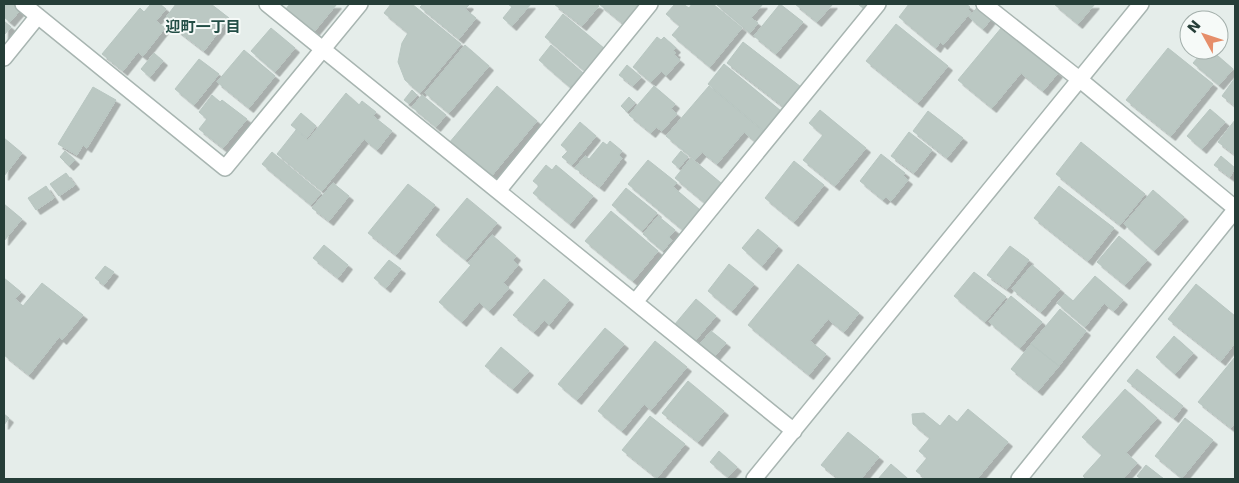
<svg xmlns="http://www.w3.org/2000/svg" width="1239" height="483" font-family="'DejaVu Sans','Noto Sans JP',sans-serif">
  <style>
    .building { fill: #bbc8c3; stroke: #b8c6c1; filter: url(#shadow) }
    .lines { fill: none; stroke-linecap: round; stroke-linejoin: round }
    .minor-casing { stroke: #a8b5b1; stroke-width: 18 }
    .minor { stroke: #fff; stroke-width: 15 }
    .labels { text-anchor: middle; dominant-baseline: central; stroke-width: 4; stroke-linejoin: round; paint-order: stroke }
    .neighbourhood-label { font-size: 15px; font-weight: bold; fill: #234e46; stroke: #f6faf8 }
  </style>
  <defs>
    <filter id="shadow"><feDropShadow dx="4.5" dy="4.5" stdDeviation="0" flood-color="#0004"/></filter>
  </defs>
  <rect width="100%" height="100%" fill="#e5edea"/>
  <path class="building" d="M4 4H18L23 7 10 22 4 17Z
    M151 4H160L166 9 156 21 165 28 143 56 138 52 123 71 102 54 140 8 144 12Z
    M176 4H211L229 18 204 51 164 20Z
    M290 4H337L313 33 285 10Z
    M391 4H412L461 44 420 93 405 80 398 62 402 43 408 33 384 13Z
    M423 4H468L469 5 465 9 476 18 459 39 420 7Z
    M508 4H531L512 26 503 18 512 7Z
    M554 4H596L599 6 582 26Z
    M599 4H647L627 27Z
    M675 4H683L689 8 692 4H713L742 28 710 67 672 35 680 26 666 14Z
    M716 4H763L751 18 758 23 750 33Z
    M780 4 803 22 776 54 754 36Z
    M795 4H833L817 22Z
    M858 4H878L870 14Z
    M909 4H966L970 7 968 9 971 12 943 45 940 42 936 48 899 17Z
    M980 4 995 14 983 29 969 17Z
    M1054 4H1095L1078 24Z
    M563 14 605 49 586 72 545 37Z
    M4 21 11 27 4 35Z
    M896 24 948 66 918 103 866 61Z
    M1002 27 1058 73 1043 91 1021 73 992 108 958 80Z
    M271 28 295 48 275 72 251 51Z
    M657 37 661 40 664 37 676 48 673 51 676 53 674 55 680 60 666 76 661 71 651 82 633 67Z
    M743 42 801 87 785 108 727 63Z
    M465 45 489 66 449 113 425 93Z
    M551 45 583 73 570 87 539 60Z
    M1168 48 1213 84 1171 136 1126 100Z
    M244 50 275 76 249 108 217 82Z
    M1204 50H1211L1233 69 1219 85 1193 63Z
    M154 53 163 61 150 77 141 69Z
    M199 59 219 74 194 105 175 89Z
    M724 64 781 111 764 131 708 84Z
    M627 65 641 77 633 86 619 75Z
    M1235 78V106L1222 96Z
    M497 86 537 121 489 179 449 143Z
    M654 86 675 104 671 109 677 114 662 131 656 127 651 133 629 115Z
    M709 86 765 133 757 143 744 132 717 164 702 152 695 160 666 136Z
    M93 87 116 100 87 148 83 145 77 155 58 144Z
    M412 90 417 95 409 104 404 100Z
    M346 93 359 105 362 101 376 112 373 116 392 131 377 150 364 139 322 191 277 154 296 130 308 140Z
    M212 95 220 102 222 100 247 119 223 148 199 129 207 119 199 112Z
    M422 95 446 115 436 127 412 107Z
    M629 97 635 103 627 112 621 106Z
    M1210 109 1225 122 1202 149 1187 136Z
    M820 110 866 148 835 186 803 160 823 135 809 123Z
    M928 111 963 138 947 158 913 131Z
    M301 113 316 126 307 138 291 125Z
    M1235 120V153L1234 154 1218 142Z
    M580 122 596 136 572 165 562 157 568 151 561 145Z
    M909 132 932 150 914 173 891 156Z
    M4 138 22 153 4 176Z
    M610 141 622 151 619 155 622 158 600 187 575 168 585 156 589 159 603 142 607 145Z
    M1081 142 1145 194 1120 225 1056 174Z
    M65 151 75 160 69 166 60 157Z
    M681 151 688 157 679 168 672 162Z
    M272 152 321 193 311 205 262 164Z
    M881 154 905 173 903 176 908 180 891 201 886 197 883 200 860 181Z
    M1221 156 1235 168 1230 177 1214 165Z
    M691 158 727 188 711 208 675 178Z
    M648 160 677 183 673 187 706 215 689 235 628 184Z
    M794 161 824 185 794 222 765 198Z
    M546 165 552 170 556 165 593 196 570 224 533 193 539 186 533 181Z
    M66 173 75 185 59 196 50 184Z
    M333 183 349 196 329 221 312 208Z
    M408 184 435 205 396 255 368 233Z
    M46 186 54 198 36 210 28 198Z
    M1059 186 1114 228 1088 261 1034 218Z
    M626 188 657 213 642 231 612 205Z
    M1153 190 1184 217 1154 251 1124 224Z
    M467 198 497 223 466 260 436 235Z
    M4 204 22 219 4 241Z
    M611 211 658 251 633 281 585 241Z
    M658 216 675 230 669 237 672 240 663 251 643 234Z
    M758 229 778 246 762 266 742 248Z
    M492 235 516 256 513 260 518 265 503 283 509 288 489 311 479 302 462 322 439 302 471 265 468 263Z
    M1119 236 1147 260 1125 285 1097 262Z
    M324 245 348 265 338 278 313 258Z
    M1010 246 1029 260 1007 289 987 275Z
    M389 260 401 269 386 288 374 278Z
    M729 264 754 284 732 311 708 291Z
    M798 264 859 313 844 332 828 319 810 341 826 354 809 375 748 325Z
    M1032 265 1060 289 1041 312 1012 289Z
    M105 266 114 272 104 285 95 278Z
    M974 272 1006 297 985 322 954 296Z
    M1095 276 1123 300 1114 311 1104 303 1085 327 1057 303 1065 294 1073 301Z
    M4 278 21 292 15 299 23 306 42 283 83 315 62 340 59 337 29 375 4 355Z
    M544 279 569 300 549 325 544 320 534 332 513 315Z
    M1196 284 1235 316V343L1221 361 1168 319Z
    M1011 296 1042 322 1020 348 989 322Z
    M696 299 716 316 695 341 675 324Z
    M1060 309 1086 331 1059 366 1031 344Z
    M605 328 624 344 577 400 558 384Z
    M711 331 726 343 714 357 700 344Z
    M1174 336 1193 353 1175 374 1156 357Z
    M655 341 687 367 651 410 644 404 622 431 598 411Z
    M1031 344 1059 366 1038 391 1011 369Z
    M501 347 529 371 513 389 485 366Z
    M1235 357V422L1231 428 1198 402Z
    M1137 369 1183 406 1174 418 1127 381Z
    M688 381 724 411 698 442 662 413Z
    M1125 389 1157 418 1126 453 1137 463 1123 479H1086L1083 476 1102 455 1082 437Z
    M968 409 1008 442 977 479H926L916 471 927 458 919 451 930 438 913 424 912 414 924 413 940 426 949 415 957 422Z
    M4 414 9 418 4 425Z
    M650 416 685 444 657 478 622 450Z
    M1185 418 1213 440 1182 478 1155 456Z
    M848 432 879 457 861 479H839L821 465Z
    M719 451 737 467 728 477 710 462Z
    M891 464 907 478 906 479H878Z
    M1146 465 1164 479H1141L1137 476Z"/>
  <g class="lines">
    <defs>
      <path id="minor" d="M23 4 225 168 360 4
        M267 4 794 431
        M984 4 1079 79 1235 208
        M4 58 38 16
        M498 191 650 4
        M635 302 878 4
        M754 479 1141 4
        M1019 479 1235 210"/>
    </defs>
    <use href="#minor" class="minor-casing"/>
    <use href="#minor" class="minor"/>
  </g>
  <g class="labels">
    <g class="neighbourhood-label">
      <text x="203" y="27">迎町一丁目</text>
    </g>
  </g>
  <rect width="1239" height="483" fill="none" stroke="#263e38" stroke-width="10"/>
  <g transform="translate(1204 35) rotate(310)"><circle r="24" fill="#f6faf8" stroke="#a3afab"/>
  <path d="M0-4L9 19L0 12L-9 19Z" fill="#e68e6a"/>
  <text y="-8" font-size="14" font-weight="bold" text-anchor="middle" fill="#263e38">N</text>
  </g>
</svg>
